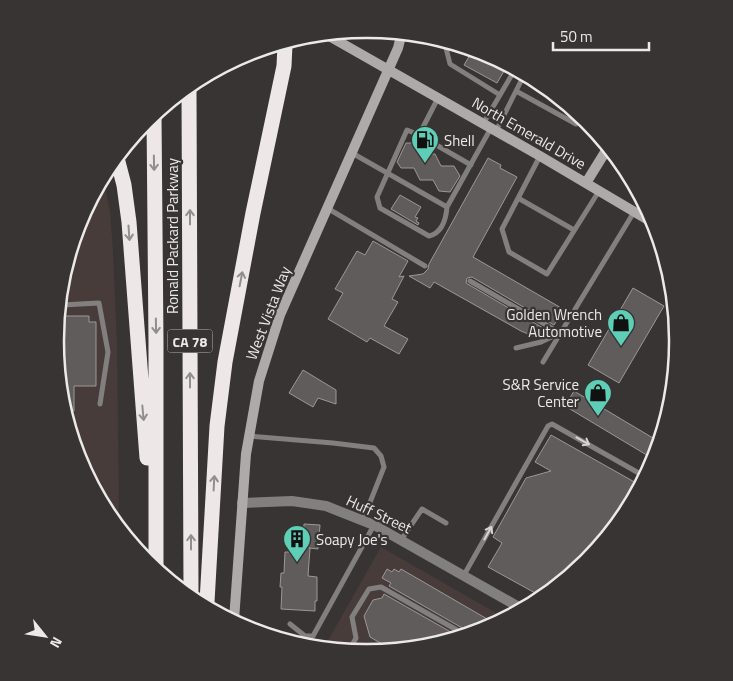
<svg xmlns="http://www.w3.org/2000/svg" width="733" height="681" font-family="'Titillium Web',sans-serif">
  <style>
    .built { fill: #473c3a }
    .building { fill: #605c5b; stroke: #9d9897 }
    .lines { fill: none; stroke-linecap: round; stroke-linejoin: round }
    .lane { stroke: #82807f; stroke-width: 5 }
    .street { stroke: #82807f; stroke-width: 10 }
    .secondary { stroke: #adaaa9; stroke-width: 10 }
    .highway { stroke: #ede7e7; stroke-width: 15 }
    .oneway { stroke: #928e8d }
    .oneway2 { stroke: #d7d4d4 }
    .labels { text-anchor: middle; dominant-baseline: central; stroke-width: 4.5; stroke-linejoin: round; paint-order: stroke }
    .shield { fill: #383433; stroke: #b6b3b2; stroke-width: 1 }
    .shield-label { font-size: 14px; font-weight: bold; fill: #ece9e9 }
    .street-label { font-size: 15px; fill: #ece9e9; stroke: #383433 }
    .poi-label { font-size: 15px; fill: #ece9e9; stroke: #383433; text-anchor: start }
    .rim { fill: none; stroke: #ece9e9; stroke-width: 2.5 }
  </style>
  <rect width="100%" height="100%" fill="#383433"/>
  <path class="built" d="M104 183 110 211 113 252 117 347 119 520 78 460 55 340 79 221Z
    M381 547 503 617 486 629 367 652 326 644Z"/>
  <path class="building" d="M473 50 486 53 507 66 497 83 464 65Z
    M406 143H416L422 154H435L441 166H454L460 176 450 192 439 191 433 180H420L414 168H401L397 162Z
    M488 158 501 165 500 168 517 177 473 257 563 309 554 325 472 277 467 278 466 283 543 328 538 338 521 331 434 282 430 288 409 276 423 274 428 269 429 264Z
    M400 195 421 207 415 217 418 218 416 221 419 223 418 225 391 209Z
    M373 241 408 261 399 277 404 276 392 299 398 302 384 326 408 339 399 354 370 338 367 342 328 319 343 293 335 289 357 251 365 255Z
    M633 288 664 306 619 383 588 365Z
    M60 316H89V322H96V386H74V411H69L55 340Z
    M303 370 336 390V404L318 398 313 407 289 393Z
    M574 391 658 441 650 457 565 406Z
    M551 435 638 484 587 561 537 594 488 567 502 543 493 537 526 478 551 471 535 462Z
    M304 524 320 525 318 549 309 548H310L308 576 317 577V601H315V611L281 609 282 587H280L281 573H284L285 552H298L299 547 303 548Z
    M387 569 392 572 394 569 399 572 401 569 494 623 486 629 466 632 464 629 389 586 391 583 382 578Z
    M384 594 456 635 389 648 370 637 364 616 373 600 382 598Z"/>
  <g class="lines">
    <path class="lane" d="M445 44 450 64 500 95
      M516 91 523 77
      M438 98 419 135 471 165
      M483 124 514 71
      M496 131 516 91 576 124 581 116
      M419 135 407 130 377 197 380 208 429 236C442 233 446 219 447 207
      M352 153 447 207 491 128
      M540 156 502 229 509 252 547 274 599 191
      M518 198 574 230
      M327 208 425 266
      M470 281 560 333
      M62 305 99 303 108 352 100 404
      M516 348 541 342 560 333
      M543 362 634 212
      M249 436 333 443 374 448 381 456 384 467 363 520
      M401 540 422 509 446 523
      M464 575 548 426 552 424 644 476
      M290 624 305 636H313L374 525
      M350 649 356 638 352 617 369 589 381 587 462 633"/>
    <path class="street" d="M242 503 292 501 326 506 374 525 519 607"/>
    <path class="secondary" d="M329 36 540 156 655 224
      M586 183 607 149
      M234 620 246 454 259 381 280 315 398 48 401 36"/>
    <path class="highway" d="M189 91 191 591
      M154 115 156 342V567
      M118 162 124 185 129 222 147 458
      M207 602 217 426 225 362 253 213 284 66 285 45"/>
  </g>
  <defs><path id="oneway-shaft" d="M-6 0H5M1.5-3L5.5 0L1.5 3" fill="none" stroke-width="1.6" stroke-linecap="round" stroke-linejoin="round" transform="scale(1.25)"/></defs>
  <g class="oneway">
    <use href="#oneway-shaft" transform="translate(154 163) rotate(89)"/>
    <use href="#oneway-shaft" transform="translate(190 217) rotate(-90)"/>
    <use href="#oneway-shaft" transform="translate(129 233) rotate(86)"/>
    <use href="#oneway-shaft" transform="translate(241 279) rotate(-79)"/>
    <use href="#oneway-shaft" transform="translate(156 326) rotate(89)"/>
    <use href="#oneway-shaft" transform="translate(190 380) rotate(-90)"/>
    <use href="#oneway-shaft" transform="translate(143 413) rotate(85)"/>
    <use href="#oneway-shaft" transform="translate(214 483) rotate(-87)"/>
    <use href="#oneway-shaft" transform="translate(191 542) rotate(-90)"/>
  </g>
  <g class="oneway2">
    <use href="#oneway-shaft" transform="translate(583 441) rotate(29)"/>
    <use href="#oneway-shaft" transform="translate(488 533) rotate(-61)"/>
  </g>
  <defs>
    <symbol id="fuel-pin" viewBox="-11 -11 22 30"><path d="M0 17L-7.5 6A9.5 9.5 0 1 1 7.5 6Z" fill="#5eceb7" stroke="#383433"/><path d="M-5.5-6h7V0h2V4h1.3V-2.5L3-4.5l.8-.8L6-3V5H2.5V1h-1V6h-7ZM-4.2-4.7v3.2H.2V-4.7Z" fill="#111"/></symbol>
    <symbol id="shop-pin" viewBox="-11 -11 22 30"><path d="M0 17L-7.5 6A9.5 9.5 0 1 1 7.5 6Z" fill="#5eceb7" stroke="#383433"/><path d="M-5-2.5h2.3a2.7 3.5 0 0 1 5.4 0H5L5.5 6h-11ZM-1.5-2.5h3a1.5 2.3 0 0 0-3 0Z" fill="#111"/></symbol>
    <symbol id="building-pin" viewBox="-11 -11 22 30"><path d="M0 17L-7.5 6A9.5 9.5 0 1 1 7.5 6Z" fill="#5eceb7" stroke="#383433"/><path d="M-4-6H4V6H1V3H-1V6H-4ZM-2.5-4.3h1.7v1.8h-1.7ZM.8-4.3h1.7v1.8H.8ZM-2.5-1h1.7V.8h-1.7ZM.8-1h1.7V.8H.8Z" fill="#111"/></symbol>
  </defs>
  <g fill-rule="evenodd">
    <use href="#fuel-pin" x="409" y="124" width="32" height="43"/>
    <use href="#shop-pin" x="605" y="307" width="32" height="43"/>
    <use href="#shop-pin" x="582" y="377" width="32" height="43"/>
    <use href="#building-pin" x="281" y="523" width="32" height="43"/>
  </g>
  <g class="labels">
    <rect class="shield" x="167.5" y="329.5" width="45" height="23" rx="4"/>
    <g class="shield-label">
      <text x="190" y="341">CA 78</text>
    </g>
    <g class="street-label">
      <text transform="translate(529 133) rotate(30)">North Emerald Drive</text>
      <text transform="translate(172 236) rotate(-90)">Ronald Packard Parkway</text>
      <text transform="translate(268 313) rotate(-69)">West Vista Way</text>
      <text transform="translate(379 514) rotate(25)">Huff Street</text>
    </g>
    <g class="poi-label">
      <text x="444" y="140">Shell</text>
      <text x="602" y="314" text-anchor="end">Golden Wrench<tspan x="602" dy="17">Automotive</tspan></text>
      <text x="579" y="384" text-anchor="end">S&amp;R Service<tspan x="579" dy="17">Center</tspan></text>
      <text x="316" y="539">Soapy Joe's</text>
    </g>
  </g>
  <path d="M0 0H733V681H0ZM366 38H367A302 302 0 0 1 669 340V342A302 302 0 0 1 367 644H366A302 302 0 0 1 64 342V340A302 302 0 0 1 366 38Z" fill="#383433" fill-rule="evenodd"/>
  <path class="rim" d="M366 38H367A302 302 0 0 1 669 340V342A302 302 0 0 1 367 644H366A302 302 0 0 1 64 342V340A302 302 0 0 1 366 38Z"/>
  <g transform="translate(45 636) rotate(120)" stroke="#383433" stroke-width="4" paint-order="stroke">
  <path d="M0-4L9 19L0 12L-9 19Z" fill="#ece9e9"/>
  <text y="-8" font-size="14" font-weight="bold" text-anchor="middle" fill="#ece9e9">N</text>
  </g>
  <path d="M553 42v8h96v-8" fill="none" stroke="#ece9e9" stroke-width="2.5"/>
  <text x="560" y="42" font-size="15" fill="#ece9e9" stroke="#383433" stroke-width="4" paint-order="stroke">50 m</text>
</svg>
